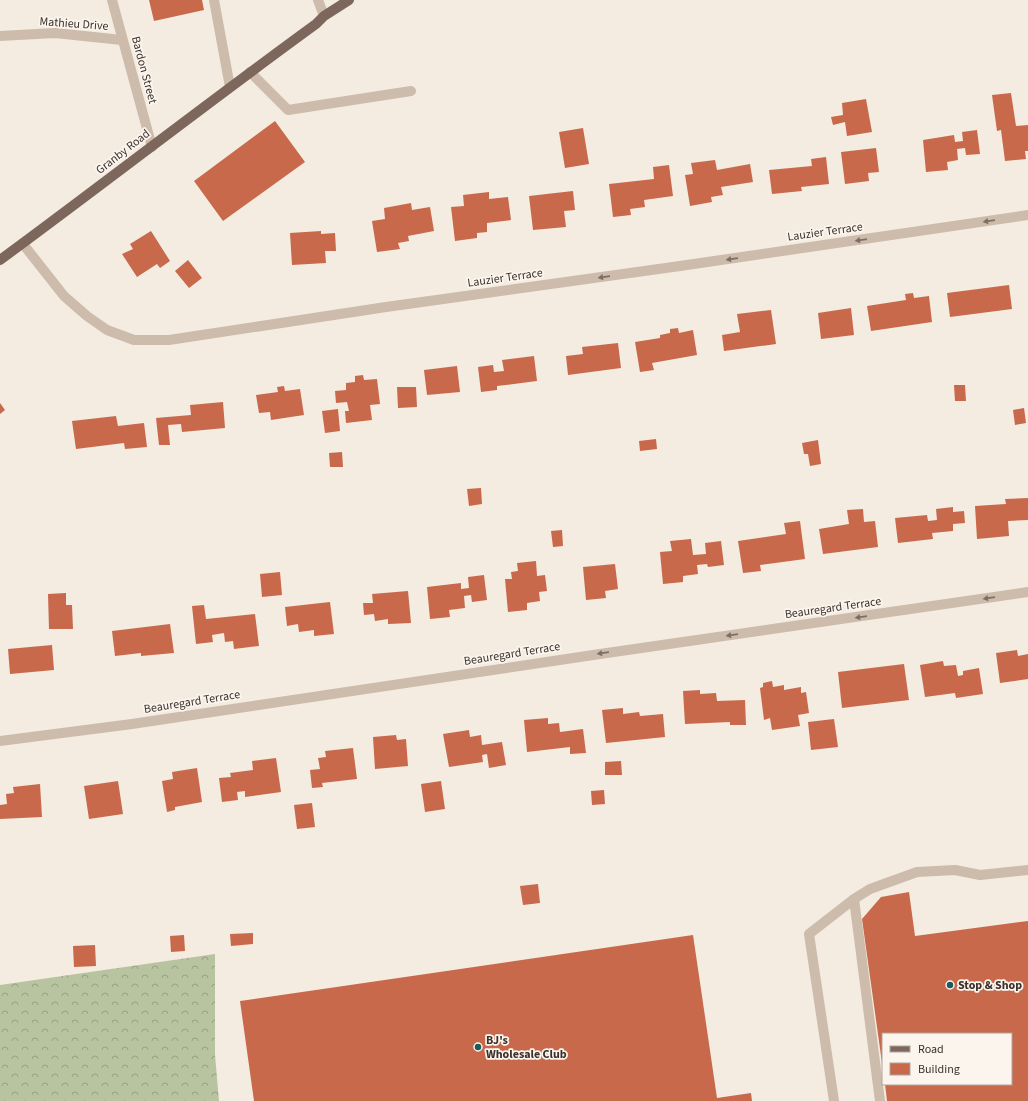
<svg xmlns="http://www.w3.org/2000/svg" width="1028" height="1101" font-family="'Source Sans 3',sans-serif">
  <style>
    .forest { fill: url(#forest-crowns) }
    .building { fill: #c8694b }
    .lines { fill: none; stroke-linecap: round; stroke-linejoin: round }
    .minor { stroke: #cdbbac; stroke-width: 10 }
    .major { stroke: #7d675c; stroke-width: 10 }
    .oneway { fill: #7d6f65 }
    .poi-dot { fill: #1f5a5e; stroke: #fbf5ee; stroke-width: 1.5 }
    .labels { text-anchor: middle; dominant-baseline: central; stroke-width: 3.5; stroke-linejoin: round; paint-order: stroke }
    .street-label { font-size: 12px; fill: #3b302b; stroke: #fbf5ee }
    .poi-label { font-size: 12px; font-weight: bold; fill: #3b302b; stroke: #fbf5ee; text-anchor: start }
  </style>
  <defs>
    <pattern id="forest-crowns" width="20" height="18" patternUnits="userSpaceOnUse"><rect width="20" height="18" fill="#b8c4a0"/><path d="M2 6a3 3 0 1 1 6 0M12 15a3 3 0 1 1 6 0" fill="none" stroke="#97a083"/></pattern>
  </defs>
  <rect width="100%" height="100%" fill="#f4ebe1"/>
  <path class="forest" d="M215 954V1055L219 1101H0V985Z"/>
  <path class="building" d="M149 0H202L204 10 154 21Z
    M1011 93 1016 126 1028 125V151H1025L1026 159 1005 161 1001 130 997 131 992 95Z
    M866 99 872 132 847 136 845 122 833 125 831 117 843 115 842 103Z
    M275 121 305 162 223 221 194 181Z
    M583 128 589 164 565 168 559 132Z
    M977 130 980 154 966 155 965 148 957 149 958 160 947 162 948 170 926 172 923 140 954 135 955 142 963 141 962 132Z
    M876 148 879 172 868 173 869 181 845 184 841 152Z
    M826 157 829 184 801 187 802 191 772 194 769 170 812 166 811 159Z
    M715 160 717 170 750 164 753 182 721 187 723 195 711 197 712 202 690 206 685 175 693 174 691 163Z
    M669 165 673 196 644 200 645 207 630 209 631 215 613 217 609 184 654 179 653 167Z
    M573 191 575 210 564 211 566 227 533 230 529 196Z
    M489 192V199L508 197 511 220 487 223V232L477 233V238L455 241 451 207 464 206 463 195Z
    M411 203 412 210 430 207 434 231 408 236 409 241 398 243 400 249 377 252 372 221 385 219 384 208Z
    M151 231 170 261 160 268 157 264 137 277 122 254 133 249 130 244Z
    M321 231V234L335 233 336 251H325L326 263 292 265 290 233Z
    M188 260 202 278 189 288 175 271Z
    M1009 285 1012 309 950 317 947 293Z
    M913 293 914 298 929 296 932 322 871 331 867 306 906 300 905 294Z
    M851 308 854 335 821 339 818 313Z
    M771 310 776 344 724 351 722 335 740 332 737 314Z
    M678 328 679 333 693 330 697 355 652 363 654 370 640 372 635 342 660 338V335L670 333V329Z
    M618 343 621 368 568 375 566 356 583 354 582 347Z
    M534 356 537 381 497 386V390L481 392 478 367 493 365 494 372 504 371 502 360Z
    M457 366 460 392 427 395 424 370Z
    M363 375 364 380 377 379 380 404 370 405 372 420 346 423 345 411H349L347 402 336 403 335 391 346 390V383L355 382V376Z
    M954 385H965L966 401H955Z
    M284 386 285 391 300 389 304 415 271 420 270 412 259 413 256 395 278 392 277 387Z
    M397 387H416L417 407 398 408Z
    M223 402 225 428 182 432 181 424 168 425 170 445H159L156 418 191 415 190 405Z
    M0 403 5 410 0 414Z
    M1024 408 1026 423 1015 425 1013 410Z
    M338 409 340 431 325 433 322 411Z
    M116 416 118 426 144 423 147 447 125 449 124 443 76 449 72 421Z
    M656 439 657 449 640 451 639 441Z
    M818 440 821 464 810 466 808 454H804L802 443Z
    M342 452 343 467H330L329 453Z
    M481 488 482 504 469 506 467 489Z
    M1028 498V520L1008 521 1009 536 977 539 975 506 1006 504 1005 499Z
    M953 507V512L964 511 965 523 953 524V531L932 533 933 539 898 543 895 518 927 515 928 521 937 520 936 509Z
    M863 509 864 522 875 521 878 547 823 554 819 529 849 524 847 510Z
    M800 521 805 559 760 565 761 571 743 573 738 541 786 534 784 523Z
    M562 530 563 546 553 547 551 531Z
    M691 539 693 555 706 554 705 543 721 541 724 565 708 567 707 564 697 565 698 574 683 576V582L663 584 660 552 672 551 670 541Z
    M536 561 537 576 545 575 547 591 539 592 540 601 527 603V610L508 612 505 579H512L511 572 518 571 517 563Z
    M615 564 618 589 605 591 606 598 586 600 583 567Z
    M280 572 282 595 262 597 260 574Z
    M484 575 487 600 472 602 471 595 464 596 465 608 449 610 450 617 430 619 427 587 461 583V589L469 588 468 577Z
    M408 591 411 623 388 624V619L375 621 374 614 364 615 363 603H373L372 594Z
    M66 593V605H72L73 629H49L48 594Z
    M330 602 334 634 314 636V630L299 632 298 624 287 626 285 607Z
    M204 605 206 619 255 614 259 646 234 649 233 641 225 642 224 633 212 635 213 642 196 644 192 606Z
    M170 624 174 653 141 656V653L115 656 112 631Z
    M52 645 54 670 10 674 8 649Z
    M1017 650 1018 656 1028 654V679L1000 683 996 653Z
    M943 661 944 666 956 665 958 676 963 675V671L979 668 983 694 956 698 955 693 925 697 920 665Z
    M904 664 909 700 842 708 838 672Z
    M772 681 773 687 784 685V690L801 687V693L806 692 809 713 798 715 800 726 772 730 770 718 764 720 760 688 763 687V683Z
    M700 690V694L716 693 717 701 745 700 746 725H730V722L685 724 683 691Z
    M623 708V714L639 712 640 716 663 714 665 737 606 743 602 710Z
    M548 718V724L559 723 560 732 583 729 586 753 570 754V747L527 752 524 720Z
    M834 719 838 747 811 750 808 722Z
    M469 730 470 737 481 735 482 745 502 742 506 765 489 768 487 754 482 755 483 762 449 767 443 734Z
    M396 735 397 740 406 739 408 766 375 769 373 737Z
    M353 748 357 779 322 783 323 787 312 788 310 770 320 769 318 758 326 757 325 751Z
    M276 758 281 792 245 797V791L237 792 238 800 222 802 219 778 231 777 230 773 253 770 252 761Z
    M621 761 622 775H605V762Z
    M197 768 202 802 175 807V810L167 812 162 781 173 779 172 772Z
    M118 781 123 814 89 819 84 786Z
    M441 781 445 809 425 812 421 784Z
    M40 784 42 817 0 819V805L7 804 6 794 14 793 13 787Z
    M604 790 605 804 592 805 591 791Z
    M312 803 315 827 297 829 294 805Z
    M538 884 540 903 523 905 520 886Z
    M909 892 915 936 1028 921V1101H887L885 1084H1011V1034H883L882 1063 862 919 881 897Z
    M253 933V944L231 946 230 934Z
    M184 935 185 951 171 952 170 936Z
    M693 935 717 1098 751 1093 752 1101H254L240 1001Z
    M95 945 96 966 74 967 73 946Z"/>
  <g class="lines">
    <path class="minor" d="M112 0 152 147
      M214 0 230 87
      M318 0 324 16
      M0 36 55 33 122 40
      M250 72 288 110 411 91
      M23 244 64 296 87 316 107 330 134 340H169L386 307 680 266 1028 215
      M0 741 132 724 600 654 1028 592
      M834 1101 809 934 854 899
      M880 1101 854 899 870 889 917 872 955 870 980 875 1028 870"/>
    <path class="major" d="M0 260C106 182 210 101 316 24L324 16 349 0"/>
  </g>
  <defs><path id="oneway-solid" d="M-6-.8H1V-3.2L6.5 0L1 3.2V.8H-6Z"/></defs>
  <g class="oneway">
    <use href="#oneway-solid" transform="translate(989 221) rotate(172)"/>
    <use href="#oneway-solid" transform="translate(861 240) rotate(172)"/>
    <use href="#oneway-solid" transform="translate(732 259) rotate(172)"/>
    <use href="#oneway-solid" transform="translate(604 277) rotate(172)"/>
    <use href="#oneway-solid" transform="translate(989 598) rotate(172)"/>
    <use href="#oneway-solid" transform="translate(861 617) rotate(172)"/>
    <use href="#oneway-solid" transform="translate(732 635) rotate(172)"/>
    <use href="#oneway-solid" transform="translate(603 653) rotate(172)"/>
  </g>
  <g class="poi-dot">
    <circle cx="950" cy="985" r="4"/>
    <circle cx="478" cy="1047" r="4"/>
  </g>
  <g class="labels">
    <g class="street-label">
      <text transform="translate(74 24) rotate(4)">Mathieu Drive</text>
      <text transform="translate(144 70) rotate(75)">Bardon Street</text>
      <text transform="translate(123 152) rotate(-38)">Granby Road</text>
      <text transform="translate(825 232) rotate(-8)">Lauzier Terrace</text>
      <text transform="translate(505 278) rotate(-8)">Lauzier Terrace</text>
      <text transform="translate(833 608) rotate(-8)">Beauregard Terrace</text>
      <text transform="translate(512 654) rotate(-9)">Beauregard Terrace</text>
      <text transform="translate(192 702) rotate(-9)">Beauregard Terrace</text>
    </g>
    <g class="poi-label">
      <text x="958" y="985">Stop &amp; Shop</text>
      <text x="486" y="1040">BJ's<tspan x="486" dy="14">Wholesale Club</tspan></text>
    </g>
  </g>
  <rect x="882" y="1033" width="130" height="52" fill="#fbf5ee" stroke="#aea6a0"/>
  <rect x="890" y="1046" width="20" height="6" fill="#7d675c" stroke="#aea6a0"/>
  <text x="918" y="1053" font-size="12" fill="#3b302b">Road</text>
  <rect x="890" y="1063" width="20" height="12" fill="#c8694b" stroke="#aea6a0"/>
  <text x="918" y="1073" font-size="12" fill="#3b302b">Building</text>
</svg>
